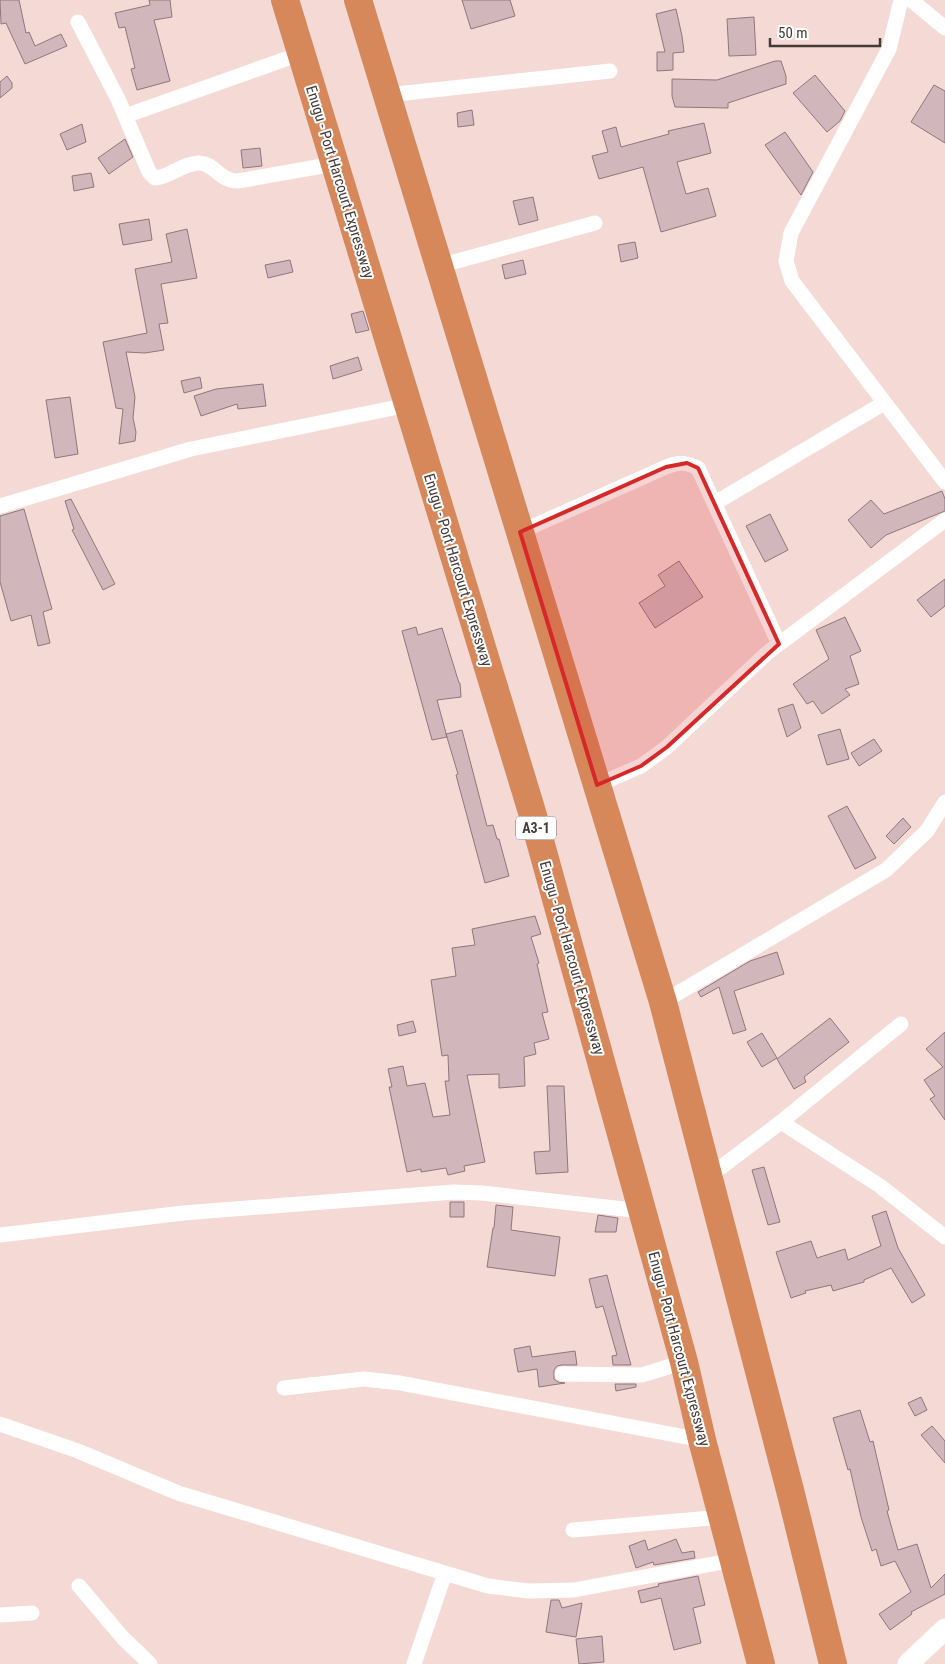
<svg xmlns="http://www.w3.org/2000/svg" width="945" height="1664" font-family="'Roboto Condensed',sans-serif">
  <style>
    .building { fill: #d1b6bc; stroke: #8f777c }
    .lines { fill: none; stroke-linecap: round; stroke-linejoin: round }
    .street { stroke: #fff; stroke-width: 15 }
    .secondary { stroke: #fff; stroke-width: 21 }
    .highway { stroke: #d6885a; stroke-width: 28 }
    .marked { fill: #d62828; fill-opacity: 0.2; stroke: #d62828; stroke-width: 4; stroke-linejoin: round }
    .labels { text-anchor: middle; dominant-baseline: central; stroke-width: 4; stroke-linejoin: round; paint-order: stroke }
    .shield { fill: #fff; stroke: #7d7574; stroke-width: 1 }
    .shield-label { font-size: 14px; font-weight: bold; fill: #453a38 }
    .street-label { font-size: 15px; fill: #453a38; stroke: #fff }
  </style>
  <rect width="100%" height="100%" fill="#f5d9d5"/>
  <path class="building" d="M0 0H19L26 33 29 32 35 46 61 34 67 46 25 64 6 23 1 24Z
    M149 0H170L172 17 154 20 170 81 137 90 131 69 135 68 125 27 119 28 115 13 150 5Z
    M462 0H510L515 16 471 29Z
    M676 9 682 36 684 52 673 53V70L657 71V52H665L656 14Z
    M754 17 756 55 729 56 727 19Z
    M775 61H781L786 76V84L728 103V108L675 107 672 96V79L717 80Z
    M815 75 845 111 840 121 827 132 793 93Z
    M7 76 12 83V88L0 98V82Z
    M934 85 945 91V143L911 122Z
    M472 110 474 125 458 127 457 113Z
    M704 123 711 153 677 162 686 194 708 188 716 216 661 232 643 167 599 179 592 156 608 152 602 131 616 127 621 147 669 134 668 131Z
    M82 124 86 142 67 150 60 134Z
    M785 132 813 172 801 195 765 145Z
    M125 139 133 157 109 174 98 158Z
    M260 148 262 166 243 168 241 150Z
    M91 173 94 187 74 191 72 176Z
    M533 197 538 220 519 225 513 201Z
    M149 219 152 240 123 245 119 224Z
    M187 229 197 278 161 284 168 323 159 324 164 350 145 353 126 352 135 397 133 418 136 432 135 441 119 444 123 409 116 408 103 342 147 333 135 269 172 262 166 234Z
    M635 242 638 258 621 262 618 245Z
    M290 260 293 272 268 278 265 265Z
    M523 260 526 274 505 279 502 265Z
    M363 311 369 330 356 333 351 314Z
    M358 357 362 370 333 379 330 366Z
    M200 377 202 388 184 393 181 381Z
    M263 384 266 406 238 409 237 404 201 416 194 396 216 389Z
    M70 397 78 454 55 458 46 400Z
    M942 491 945 499V511L886 535 871 548 848 520 871 500 884 514Z
    M71 499 115 584 103 590 72 530 74 529 65 501Z
    M24 509 52 609 43 612 50 643 38 646 31 615 11 621 0 582V516Z
    M770 514 788 550 765 562 746 526Z
    M679 561 703 597 655 628 639 603 665 586 658 575Z
    M945 579V606L931 617 917 600Z
    M845 617 861 651 850 656 859 684 845 689 850 695 822 714 813 701 807 704 793 684 829 659 816 630Z
    M416 627 418 635 442 628 459 683H460L461 697 437 700 447 737 432 740 402 631Z
    M793 704 801 728 787 737 778 709Z
    M840 729 849 759 827 765 818 735Z
    M462 730 487 826 493 825 497 839H499L509 876 485 883 456 775 458 774 446 734Z
    M874 739 882 751 859 766 851 753Z
    M847 806 876 858 855 869 828 816Z
    M903 818 911 827 894 844 886 836Z
    M535 916 541 934 531 937 539 963 537 964 548 1012 542 1013 549 1039 534 1043 536 1054 524 1057 525 1086 499 1088V1074L467 1075 485 1162 464 1166 465 1171 448 1175 446 1168 421 1172V1169L407 1172 389 1087H392L388 1069 403 1066 407 1086 425 1083 433 1117 450 1115 445 1081H449L448 1055 442 1056 431 980 456 976 452 948 475 945 472 929Z
    M777 952 784 974 734 991 746 1030 733 1034 719 987 701 997 698 992 750 961Z
    M830 1018 849 1042 804 1077 806 1082 794 1089 777 1059Z
    M413 1021 416 1032 399 1036 397 1025Z
    M945 1032V1120L930 1099 935 1096 924 1080 943 1067 926 1049Z
    M762 1033 777 1058 762 1067 747 1042Z
    M547 1086H564L568 1172 536 1174 534 1152 550 1151Z
    M764 1167 780 1222 768 1225 752 1170Z
    M450 1202H464V1217H450Z
    M496 1205 513 1207 511 1230 560 1237 555 1276 487 1267 493 1228H494Z
    M886 1211 898 1248 925 1295 912 1303 891 1268 864 1280V1282L833 1291 831 1285 805 1291 806 1293 791 1298 776 1252 811 1241 817 1258 845 1249 848 1260 881 1246 872 1216Z
    M598 1215 618 1218 616 1232H595Z
    M607 1275 614 1302 631 1365H613L612 1356 617 1355 603 1306 596 1308 589 1279Z
    M530 1346 532 1357 575 1351 577 1365H562L557 1366 554 1370V1379L558 1382 565 1383 539 1387 537 1369 518 1372 514 1349Z
    M615 1384H636V1387L616 1391Z
    M921 1397 927 1410 915 1416 908 1403Z
    M860 1410 870 1442 873 1441 889 1510 887 1511 898 1550 917 1544 931 1588 945 1574V1594L911 1612 912 1614 890 1630 879 1614 911 1592 895 1561 881 1566 876 1549 872 1551 861 1517 850 1469 848 1470 833 1418Z
    M932 1426 945 1441V1463L921 1435Z
    M676 1539 682 1553 694 1551 695 1558 654 1565 653 1562 636 1568 629 1546 645 1540 648 1550Z
    M698 1576 705 1605 693 1608 701 1643 674 1650 661 1598 641 1603 638 1591 659 1586 658 1584Z
    M551 1600H559L562 1608 582 1603 576 1637 546 1632Z
    M602 1636 604 1662 579 1664 576 1639Z"/>
  <g class="lines">
    <path class="street" d="M901 0 889 49 791 233 786 261 792 281 945 482
      M911 0 945 28
      M78 22 118 99 149 172 155 178C171 177 184 162 200 163 215 164 219 181 238 181L334 164
      M387 95 610 71
      M125 116 300 54
      M439 266 595 223
      M715 503 884 403
      M0 506 191 449 408 405
      M520 532 666 467C680 462 685 462 698 468L779 644
      M597 785 641 766 667 747 767 653 945 520
      M663 1002 886 870 927 831 945 802
      M781 1122 880 1186 945 1237
      M708 1177 781 1122 901 1024
      M0 1235 183 1213 454 1192 482 1193 642 1211
      M562 1374 642 1375 684 1362
      M284 1388 364 1379 400 1383 702 1440
      M0 1424 78 1451 178 1493 488 1586 529 1591 574 1590 734 1560
      M573 1530 723 1517
      M79 1586 123 1638 150 1664
      M0 1615 32 1613
      M414 1664 445 1573"/>
    <path class="secondary" d="M908 1664 945 1629"/>
    <path class="highway" d="M285 0 532 812 684 1362 702 1440 761 1664
      M358 0 663 1002 791 1494 833 1664"/>
  </g>
  <path class="marked" d="M687 463 698 468 779 644 667 747 641 766 597 785 520 532 666 467Z"/>
  <g class="labels">
    <rect class="shield" x="516" y="816.5" width="40" height="23" rx="4"/>
    <g class="shield-label">
      <text x="536" y="828">A3-1</text>
    </g>
    <g class="street-label">
      <text transform="translate(340 182) rotate(73)">Enugu - Port Harcourt Expressway</text>
      <text transform="translate(458 570) rotate(73)">Enugu - Port Harcourt Expressway</text>
      <text transform="translate(572 958) rotate(74)">Enugu - Port Harcourt Expressway</text>
      <text transform="translate(679 1349) rotate(75)">Enugu - Port Harcourt Expressway</text>
    </g>
  </g>
  <path d="M770 38v8h110v-8" fill="none" stroke="#453a38" stroke-width="2.5"/>
  <text x="778" y="38" font-size="15" fill="#453a38" stroke="#ffffff" stroke-width="4" paint-order="stroke">50 m</text>
</svg>
